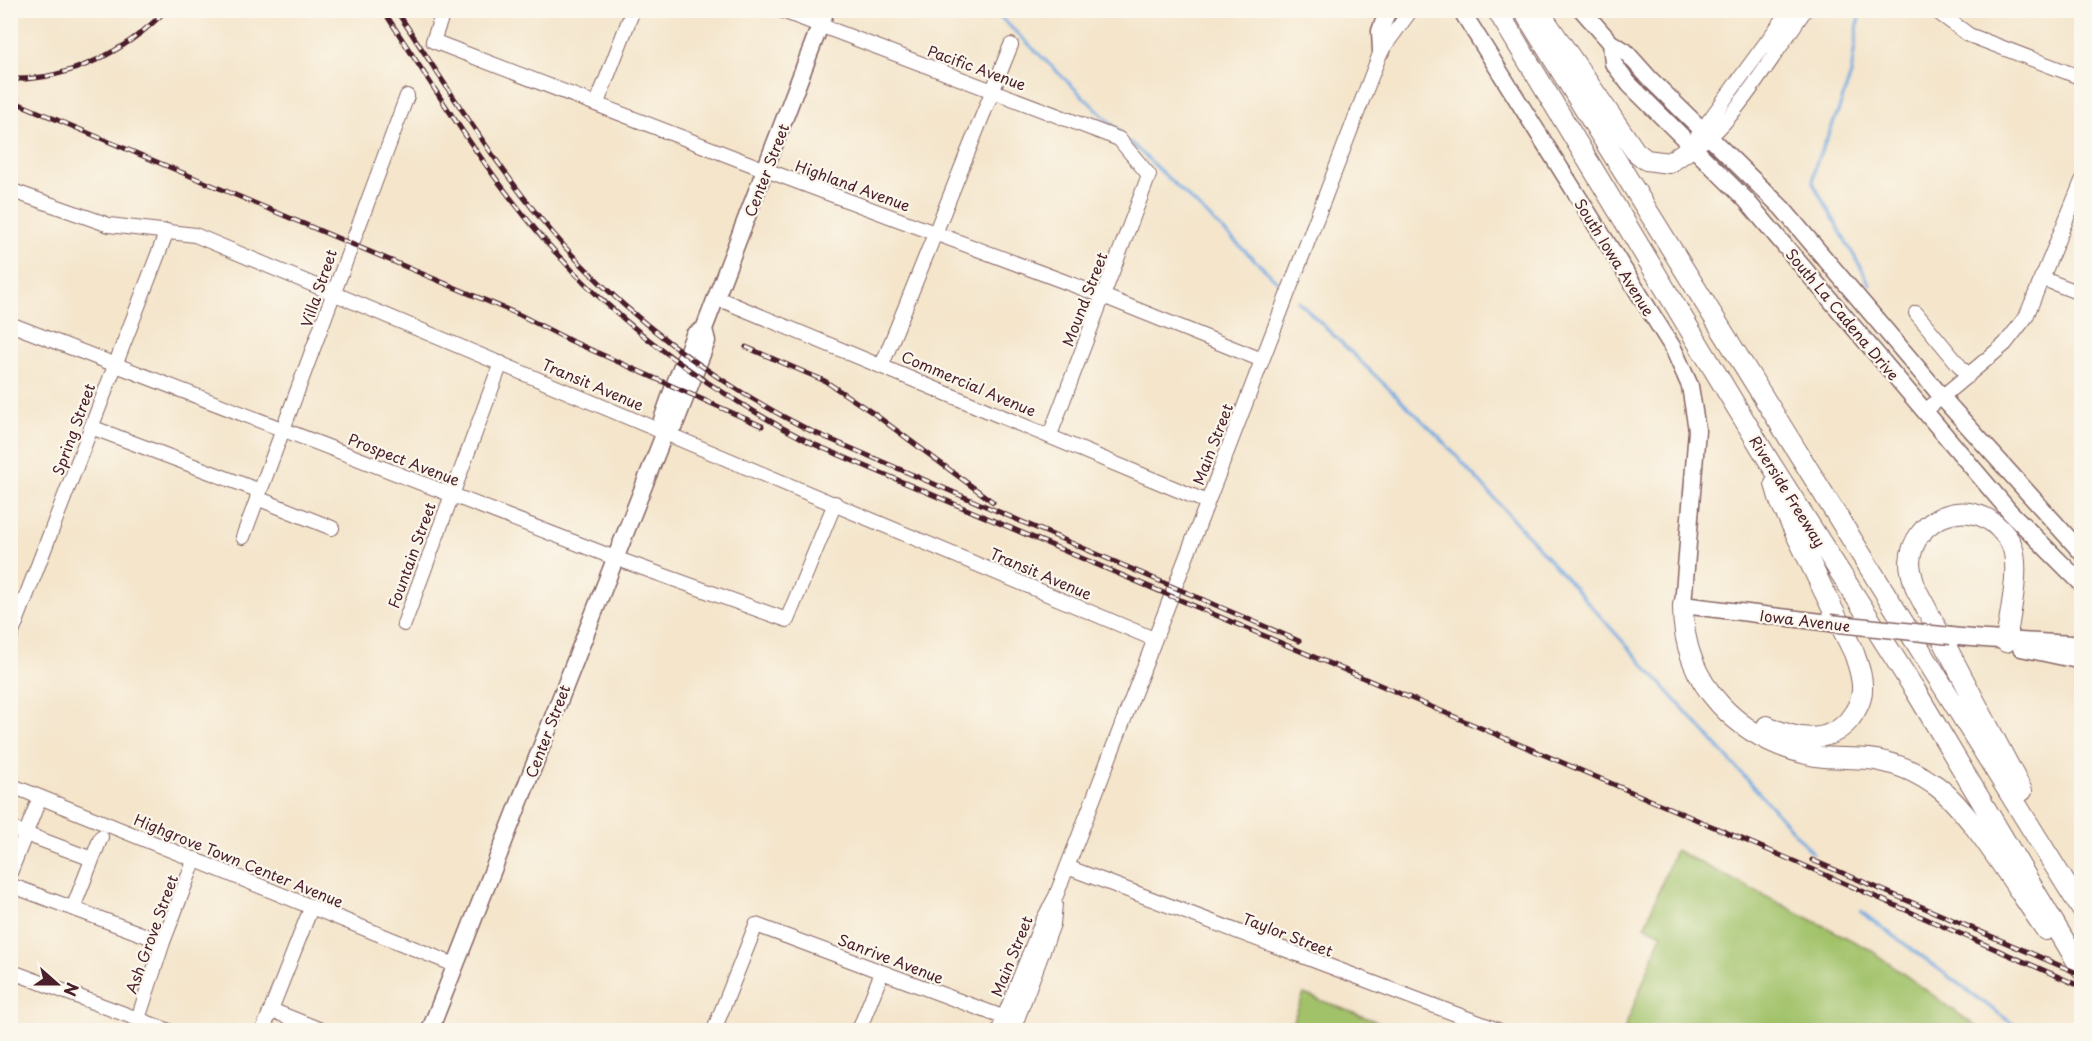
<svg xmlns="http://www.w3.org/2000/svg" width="2092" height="1041" font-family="'Playpen Sans',sans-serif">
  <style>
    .green { fill: #a2c26a; stroke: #76704a; stroke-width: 1.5 }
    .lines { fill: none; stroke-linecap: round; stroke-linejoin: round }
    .stream { stroke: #72a8df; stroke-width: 3 }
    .minor-casing { stroke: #866463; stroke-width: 16 }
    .major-casing { stroke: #866463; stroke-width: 19 }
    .highway-casing { stroke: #866463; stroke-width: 22 }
    .minor { stroke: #fff; stroke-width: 14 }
    .major { stroke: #fff; stroke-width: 16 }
    .highway { stroke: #fff; stroke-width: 20 }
    .rail-casing { stroke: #4a1f2b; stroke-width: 5 }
    .rail { stroke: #fbf7ec; stroke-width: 3; stroke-dasharray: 9; stroke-linecap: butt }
    .major-bridge-casing { stroke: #866463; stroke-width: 19; stroke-linecap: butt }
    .major-bridge { stroke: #fff; stroke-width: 16 }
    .labels { text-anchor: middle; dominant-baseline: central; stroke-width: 4.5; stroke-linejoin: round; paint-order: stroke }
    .street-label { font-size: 15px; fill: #4a1f2b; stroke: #fbf7ec }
  </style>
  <rect width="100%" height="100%" fill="#fbf7ec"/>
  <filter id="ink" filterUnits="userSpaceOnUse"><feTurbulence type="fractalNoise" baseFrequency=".0167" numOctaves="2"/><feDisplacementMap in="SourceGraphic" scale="12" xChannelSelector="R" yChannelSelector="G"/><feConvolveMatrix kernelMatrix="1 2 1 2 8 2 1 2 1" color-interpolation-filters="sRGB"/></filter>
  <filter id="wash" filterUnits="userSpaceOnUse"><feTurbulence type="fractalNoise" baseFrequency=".008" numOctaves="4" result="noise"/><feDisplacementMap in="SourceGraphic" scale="24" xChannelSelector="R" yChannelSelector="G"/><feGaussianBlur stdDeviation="1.35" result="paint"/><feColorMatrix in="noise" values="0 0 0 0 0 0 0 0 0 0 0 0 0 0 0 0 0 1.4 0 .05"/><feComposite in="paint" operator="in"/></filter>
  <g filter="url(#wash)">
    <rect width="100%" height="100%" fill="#f4e5cb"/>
    <path class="green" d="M1675 850 1869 949 1981 1030H1624L1662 934 1645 926Z
      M1304 994 1399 1030H1289Z"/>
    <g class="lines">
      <path class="stream" d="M993 10 1121 133
        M1860 10 1851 74 1838 112 1816 164 1813 183 1870 284
        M1130 142 1279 283
        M1298 301 1441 439 1813 853
        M1860 911 2021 1030"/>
    </g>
  </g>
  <g filter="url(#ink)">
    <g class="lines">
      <defs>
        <path id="minor" d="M444 10 433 41 766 170 1103 296 1262 360
          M780 10 1119 139 1149 175 1050 435
          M1935 10 1969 35 2082 78
          M597 103 633 10
          M1697 137 1790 10
          M1702 142C1727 131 1786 37 1805 10
          M10 190 109 225 195 235 1154 639
          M2041 278 2082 294
          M717 298 1207 502
          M1916 313 1968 376
          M10 324 615 558 787 620 835 503
          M882 365 1011 45
          M1925 411 2005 344 2026 317 2082 181
          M91 427 260 491
          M257 498 332 528
          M243 537 407 96
          M404 624 501 363
          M10 638 167 231
          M10 785 455 965
          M10 828 92 859
          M1067 867 1498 1030
          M10 873 40 797
          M10 885 163 942
          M73 908 101 837
          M10 971 167 1030
          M271 1010 321 1030
          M138 1019 163 942 195 859
          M263 1030 311 908
          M714 1030 756 925 1016 1022
          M859 1030 882 972
          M999 1030 1042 922 1056 896 1381 51 1411 10
          M1013 1030 1053 924 1055 904"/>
        <path id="major" d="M1461 10 1673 348 1690 386 1697 430 1683 605 1830 623
          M1582 10 1611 43 1625 51 1651 80 1782 208 1948 404 2082 553
          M1611 43 1613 63 1629 84 1746 200 2010 512 2082 584
          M1381 51 1380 31 1388 10
          M665 432 662 420 674 386 694 335 704 329 826 10
          M1951 636C1995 641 2037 641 2082 645
          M2021 648 2082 661
          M430 1030 665 432 675 424 707 341 704 329"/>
        <path id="highway" d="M1497 10 1769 461 1915 690 2082 970
          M1523 10 2082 910
          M1538 10 1635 151 1646 160 1669 163 1692 147
          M1683 605C1682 685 1739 740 1815 756 1832 759 1851 757 1869 759 1892 762 1913 770 1932 783 1968 805 2019 893 2046 930
          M2006 642C2009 617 2021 570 2012 546 2010 539 2004 534 1999 528 1968 496 1913 517 1910 562 1910 571 1913 580 1916 589L2022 791
          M1767 726C1794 739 1827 746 1849 720 1856 711 1862 701 1862 690 1863 677 1858 665 1854 653L1780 501 1775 484"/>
      </defs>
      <use href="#minor" class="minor-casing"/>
      <use href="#major" class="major-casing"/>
      <use href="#highway" class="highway-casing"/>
      <use href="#minor" class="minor"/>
      <use href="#major" class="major"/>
      <use href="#highway" class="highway"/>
      <defs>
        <path id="rail" d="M383 10C435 89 486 173 548 244 622 329 712 392 811 443L1789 859 2082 987
          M396 10C453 95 510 191 581 264 648 333 726 388 811 431L1299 641
          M10 79C68 81 127 51 166 10
          M10 100 520 315 569 340 762 426
          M746 347 825 381 873 413 993 502
          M1812 860 2082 975"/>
      </defs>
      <use href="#rail" class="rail-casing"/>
      <use href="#rail" class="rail"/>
      <defs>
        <path id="major-bridge" d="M1830 623 1951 636"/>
      </defs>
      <use href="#major-bridge" class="major-bridge-casing"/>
      <use href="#major-bridge" class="major-bridge"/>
    </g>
  </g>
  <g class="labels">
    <g class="street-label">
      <text transform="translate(977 67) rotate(20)">Pacific Avenue</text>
      <text transform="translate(766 170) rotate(-69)">Center Street</text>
      <text transform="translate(853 185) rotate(20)">Highland Avenue</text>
      <text transform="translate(1615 257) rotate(58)">South Iowa Avenue</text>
      <text transform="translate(318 288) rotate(-71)">Villa Street</text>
      <text transform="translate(1084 299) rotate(-69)">Mound Street</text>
      <text transform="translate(1843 314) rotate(50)">South La Cadena Drive</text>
      <text transform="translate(969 383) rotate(23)">Commercial Avenue</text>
      <text transform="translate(593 384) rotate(23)">Transit Avenue</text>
      <text transform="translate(73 429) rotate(-70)">Spring Street</text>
      <text transform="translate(1212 444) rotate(-69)">Main Street</text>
      <text transform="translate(404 459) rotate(21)">Prospect Avenue</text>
      <text transform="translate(1788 491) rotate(58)">Riverside Freeway</text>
      <text transform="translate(411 555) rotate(-70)">Fountain Street</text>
      <text transform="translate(1041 573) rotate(23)">Transit Avenue</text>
      <text transform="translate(1805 620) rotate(7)">Iowa Avenue</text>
      <text transform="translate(547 731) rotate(-69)">Center Street</text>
      <text transform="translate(239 860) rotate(22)">Highgrove Town Center Avenue</text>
      <text transform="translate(151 934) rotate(-70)">Ash Grove Street</text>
      <text transform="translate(1288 934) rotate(21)">Taylor Street</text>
      <text transform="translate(1011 956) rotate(-68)">Main Street</text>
      <text transform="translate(891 958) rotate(21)">Sanrive Avenue</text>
    </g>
  </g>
  <rect width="2092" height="1041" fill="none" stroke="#fbf7ec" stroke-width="36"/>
  <g transform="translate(57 984) rotate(111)" stroke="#fbf7ec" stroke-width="4.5" paint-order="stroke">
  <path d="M0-4.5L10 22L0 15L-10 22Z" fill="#4a1f2b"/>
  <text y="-9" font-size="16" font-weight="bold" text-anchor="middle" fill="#4a1f2b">N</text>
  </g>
</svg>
